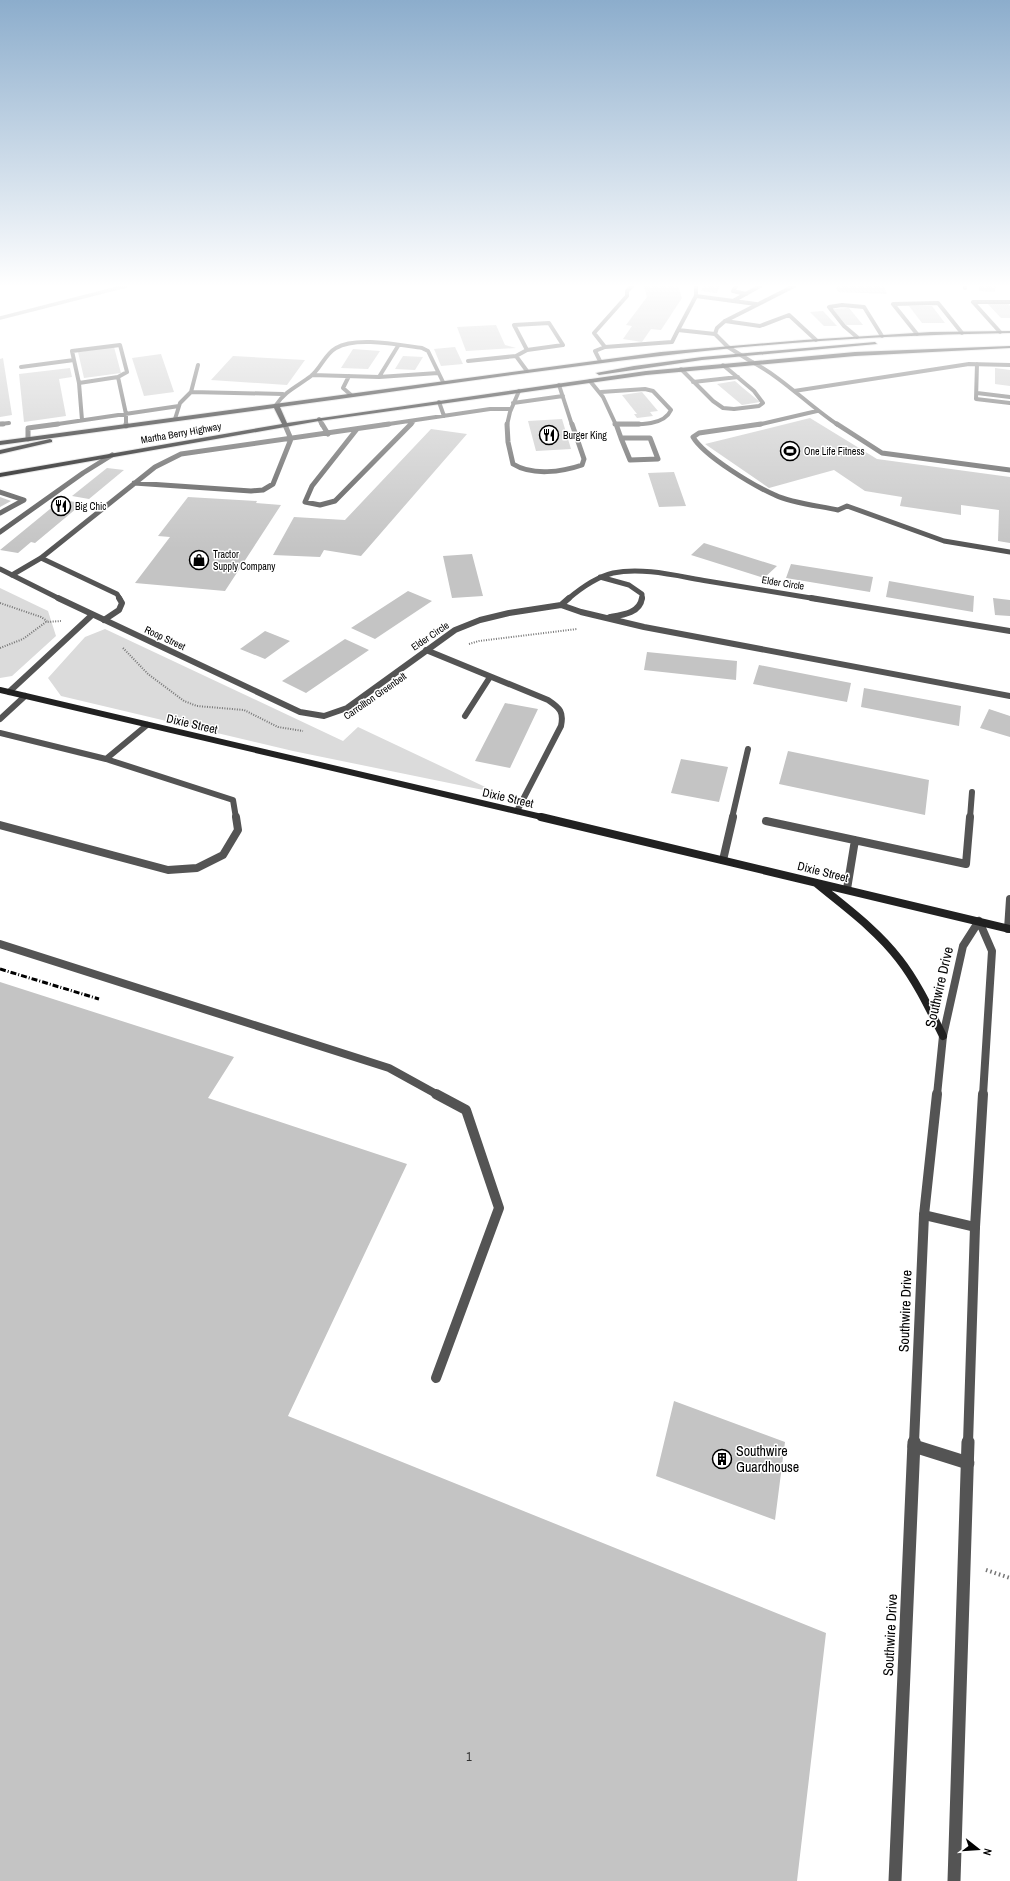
<svg xmlns="http://www.w3.org/2000/svg" width="1010" height="1881" font-family="'Archivo Narrow',sans-serif">
  <style>
    .green { fill: #dbdbdb }
    .lines { fill: none; stroke-linecap: round; stroke-linejoin: round }
    .stream { stroke: #a2a2a2; stroke-width: 3.5 }
    .building { fill: #c4c4c4 }
    .primary-casing { stroke: #dbdbdb; stroke-width: 2 }
    .path-far1 { stroke: #767676; stroke-width: 2; stroke-dasharray: 1 1.5; stroke-linecap: butt }
    .path { stroke: #767676; stroke-width: 4; stroke-dasharray: 1.5 3; stroke-linecap: butt }
    .lane-far5 { stroke: #545454; stroke-width: 4 }
    .lane-far4 { stroke: #545454; stroke-width: 5 }
    .lane-far3 { stroke: #545454; stroke-width: 6 }
    .lane-far2 { stroke: #545454; stroke-width: 8 }
    .lane-far1 { stroke: #545454; stroke-width: 10 }
    .lane { stroke: #545454; stroke-width: 13 }
    .street-far5 { stroke: #545454; stroke-width: 4 }
    .street-far4 { stroke: #545454; stroke-width: 5 }
    .street-far3 { stroke: #545454; stroke-width: 6 }
    .street-far2 { stroke: #545454; stroke-width: 8 }
    .street-far1 { stroke: #545454; stroke-width: 10 }
    .street { stroke: #545454; stroke-width: 13 }
    .secondary-far1 { stroke: #212121; stroke-width: 6 }
    .secondary { stroke: #212121; stroke-width: 8 }
    .primary { fill: #000; fill-rule: evenodd }
    .rail { stroke: #000; stroke-width: 3; stroke-dasharray: 6 2 1 2; stroke-linecap: butt }
    .labels { text-anchor: middle; dominant-baseline: central; stroke-width: 3; stroke-linejoin: round; paint-order: stroke }
    .far-street-label { font-size: 10px; fill: #000; stroke: #fff }
    .far-poi-label { font-size: 10px; fill: #000; stroke: #fff; text-anchor: start }
    .street-label { font-size: 12px; fill: #000; stroke: #fff }
    .near-number-label { font-size: 12px; fill: #313131 }
    .near-street-label { font-size: 14px; fill: #000; stroke: #fff }
    .near-poi-label { font-size: 14px; fill: #000; stroke: #fff; text-anchor: start }
  </style>
  <rect width="100%" height="100%" fill="#fff"/>
  <path class="green" d="M0 588 48 611 56 636 12 676 0 678Z
    M105 629 343 741 358 727 498 793 293 751 61 696 48 678 85 637Z"/>
  <g class="lines">
    <path class="stream" d="M0 318 126 286"/>
  </g>
  <path class="building" d="M644 286H678L682 298 661 330 651 329 642 342 623 339 632 326 626 325 647 297Z
    M704 286H720L717 293 701 291Z
    M836 286H884L887 294 838 292Z
    M979 286H996L995 292 979 291Z
    M1008 303 1010 306V318H1001L988 304Z
    M909 306H932L945 323H922Z
    M849 308 863 325H846L833 309Z
    M823 311 837 326H824L810 312Z
    M496 325 505 345 516 348 466 351 457 327Z
    M114 347 121 373 84 378 78 352Z
    M455 347 463 364 441 366 434 349Z
    M353 349 380 351 368 369 341 368Z
    M161 354 174 392 144 396 132 358Z
    M233 356 305 360 287 385 211 380Z
    M403 356 423 357 415 370 395 369Z
    M3 358 12 415 0 417V359Z
    M70 368 72 377 59 379 66 416 24 422 19 374Z
    M995 368 1010 370V386L995 384Z
    M735 381 743 388 760 402 742 405 717 384Z
    M642 392 658 411 650 412 653 416 637 418 634 414H637L622 395Z
    M810 418 877 459 1010 477V543L998 541 999 510 961 505V515L900 506 902 497 865 491 834 470 769 488 705 444Z
    M562 419 571 449 536 451 528 421Z
    M431 429 467 434 361 556 324 550 320 557 273 555 294 517 345 520Z
    M107 468 124 470 89 499 72 496Z
    M674 472 686 506 659 507 648 473Z
    M0 497 11 501 0 507Z
    M188 497 257 501 256 503 281 505 225 591 135 583 170 537 158 536Z
    M61 500 83 503 35 543 31 542 18 553 0 550Z
    M704 543 777 566 764 578 691 555Z
    M472 554 483 596 452 598 443 556Z
    M791 564 873 577 870 592 786 578Z
    M889 581 974 596 973 612 886 597Z
    M408 591 432 601 375 639 351 628Z
    M993 598 1010 600V616L995 615Z
    M265 631 290 641 265 659 240 649Z
    M345 639 369 650 306 693 282 681Z
    M647 652 737 661 736 680 644 670Z
    M759 665 851 683 847 702 753 684Z
    M864 688 961 706 959 726 861 707Z
    M505 703 538 709 510 768 475 761Z
    M989 709 1010 716V737L980 728Z
    M788 751 929 780 925 815 779 784Z
    M681 759 728 767 719 802 671 793Z
    M0 982 234 1057 208 1098 407 1164 288 1416 826 1633 797 1881H0Z
    M674 1401 785 1442 775 1520 656 1476Z"/>
  <g class="lines">
    <defs>
      <path id="primary" d="M1010 331V333C893 335 776 342 660 356 533 371 406 390 280 407L287 423 646 371 855 352 1010 346V348L855 356 646 375 319 421 0 477V473L282 424 274 408 0 445V441L661 352 804 340 931 332Z
        M875 342 877 344 702 360 599 375 596 373 634 366 702 357Z
        M50 439 52 440V442L0 454V450Z"/>
    </defs>
    <use href="#primary" class="primary-casing"/>
    <path class="path-far1" d="M0 603 41 617 47 621
      M469 644 479 641 577 629
      M0 648 23 639 46 622 61 621
      M123 648 148 674 184 701 197 706 244 710 278 727 303 731"/>
    <path class="path" d="M986 1570 1010 1578"/>
    <path class="lane-far5" d="M696 286V296
      M736 286 733 291 746 294
      M965 286V288
      M733 301 760 286
      M725 321 760 326 789 315 816 340
      M549 323 563 345 527 350 514 325Z
      M1000 332 973 302H1010
      M715 334 678 330 696 296 756 304
      M917 334 893 304 938 303 962 333
      M857 337 844 326 829 307 842 305 864 307 882 336
      M605 347 594 333 627 296V291L632 286
      M516 356 527 350
      M468 361 516 356 527 371
      M600 361 595 351 605 347 672 342 678 330
      M752 362C783 378 808 405 838 425
      M977 364 976 399 1010 403
      M21 367 74 360
      M681 369 713 401 723 408 734 409 759 406 763 403 754 391 723 365
      M312 375 379 377 438 373
      M349 376 343 388 351 395
      M379 377 398 346
      M590 381 603 397 616 425
      M693 382 738 377
      M79 383 72 351 120 345 127 372 118 377
      M559 385 572 425
      M794 391 969 364 1010 365
      M191 392 198 365
      M601 392 645 389 653 391 671 410C663 428 632 424 615 424
      M977 393 1010 397
      M439 402 444 416
      M513 403 563 396
      M276 405C285 391 298 386 311 376 321 368 325 354 336 348 356 336 399 345 422 348L428 351 443 382
      M175 419 180 403 191 392 283 394
      M319 419 322 425
      M82 420 79 383 118 377 126 414V425
      M0 424 9 423
      M51 425 179 406
      M382 425 490 409H510
      M410 425 414 421
      M507 425 510 412 519 391
      M757 425 817 411"/>
    <path class="lane-far4" d="M0 424H3
      M126 424V426
      M322 424 328 434
      M507 424 508 442 513 464C532 476 562 472 582 465L584 459 572 424
      M615 424H639
      M616 424 621 438
      M761 424 699 433 693 437C704 456 754 486 775 495 791 503 820 506 838 510L847 506 944 541 1010 552
      M837 424 882 453 1010 470
      M357 429 312 486 305 502 320 505 335 501 411 424
      M621 438H650L658 459 630 460Z
      M28 439V428L58 424
      M134 483 251 491 263 490 273 484 291 439 285 425
      M0 492 24 500 0 513
      M0 532 83 473 112 455
      M41 558 117 594 120 599
      M12 575 41 558 155 467 181 454 389 424"/>
    <path class="lane-far3" d="M104 620 119 610 122 603 119 598
      M426 650 548 700C560 708 564 712 561 726L517 811
      M465 716 490 677
      M0 719 25 696
      M147 725 106 759 233 800 236 818
      M0 733 106 759
      M732 818 748 749
      M970 818 972 792"/>
    <path class="lane-far2" d="M766 821 966 864 970 817
      M0 825 168 870 197 868 223 855 238 830 236 817
      M723 860 733 817
      M847 889 855 840
      M1008 929 1010 899
      M0 944 389 1068 438 1095"/>
    <path class="lane-far1" d="M924 1215 975 1227
      M436 1378 499 1208 466 1110 436 1094"/>
    <path class="lane" d="M914 1446 968 1463"/>
    <path class="street-far5" d="M752 362 728 347 715 334 717 328 725 321 794 286"/>
    <path class="street-far4" d="M0 569 60 599
      M600 577 629 585 642 594V599
      M568 599C581 588 596 577 613 573 643 567 677 576 707 581 744 587 780 593 817 599"/>
    <path class="street-far3" d="M58 598 300 712 324 716 347 708 455 630 480 620 509 613 561 605
      M569 598 561 605 581 612 644 627 1010 696
      M811 598 1010 631
      M610 617C623 615 640 613 642 598
      M9 692 92 615"/>
    <path class="street-far2" d="M979 921 992 951 983 1095
      M937 1095 943 1036 963 946 979 921"/>
    <path class="street-far1" d="M914 1443 924 1215 937 1094
      M968 1443 975 1227 983 1094"/>
    <path class="street" d="M895 1881 914 1442
      M954 1881 968 1442"/>
    <path class="secondary-far1" d="M0 690 546 818"/>
    <path class="secondary" d="M541 817 1010 929
      M816 883C845 907 876 929 899 959 917 982 930 1010 943 1036"/>
    <use href="#primary" class="primary"/>
    <path class="rail" d="M0 969 99 999"/>
  </g>
  <linearGradient id="sky" x2="0" y2="1"><stop stop-color="#8cadcc"/><stop offset="0.52" stop-color="#fff"/><stop offset="1" stop-color="#fff" stop-opacity="0"/></linearGradient>
  <rect width="1010" height="549" fill="url(#sky)"/>
  <defs>
    <symbol id="restaurant-ring" viewBox="-11 -11 22 22"><circle r="9.5" fill="#fff" stroke="#000" stroke-width="1.5"/><path d="M-5-6h1v4h1v-4h1v4h1v-4h1v5L-1.5 .5V6h-2V.5L-5-1ZM5-6V6H3V1.5H1.5Q1.5-4 5-6Z" fill="#000"/></symbol>
    <symbol id="stadium-ring" viewBox="-11 -11 22 22"><circle r="9.5" fill="#fff" stroke="#000" stroke-width="1.5"/><path d="M0-5a6.5 5 0 1 0 0 10a6.5 5 0 1 0 0-10ZM-3.5-1.8h7v3.6h-7Z" fill="#000"/></symbol>
    <symbol id="shop-ring" viewBox="-11 -11 22 22"><circle r="9.5" fill="#fff" stroke="#000" stroke-width="1.5"/><path d="M-5-2.5h2.3a2.7 3.5 0 0 1 5.4 0H5L5.5 6h-11ZM-1.5-2.5h3a1.5 2.3 0 0 0-3 0Z" fill="#000"/></symbol>
    <symbol id="building-ring" viewBox="-11 -11 22 22"><circle r="9.5" fill="#fff" stroke="#000" stroke-width="1.5"/><path d="M-4-6H4V6H1V3H-1V6H-4ZM-2.5-4.3h1.7v1.8h-1.7ZM.8-4.3h1.7v1.8H.8ZM-2.5-1h1.7V.8h-1.7ZM.8-1h1.7V.8H.8Z" fill="#000"/></symbol>
  </defs>
  <g fill-rule="evenodd">
    <use href="#restaurant-ring" x="538" y="424" width="22" height="22"/>
    <use href="#stadium-ring" x="779" y="440" width="22" height="22"/>
    <use href="#restaurant-ring" x="50" y="495" width="22" height="22"/>
    <use href="#shop-ring" x="188" y="549" width="22" height="22"/>
    <use href="#building-ring" x="711" y="1448" width="22" height="22"/>
  </g>
  <g class="labels">
    <g class="far-street-label">
      <text transform="translate(181 433) rotate(-10)">Martha Berry Highway</text>
      <text transform="translate(783 583) rotate(9)">Elder Circle</text>
      <text transform="translate(430 636) rotate(-34)">Elder Circle</text>
      <text transform="translate(165 638) rotate(25)">Roop Street</text>
      <text transform="translate(375 696) rotate(-35)">Carrollton Greenbelt</text>
    </g>
    <g class="far-poi-label">
      <text x="563" y="435">Burger King</text>
      <text x="804" y="451">One Life Fitness</text>
      <text x="75" y="506">Big Chic</text>
      <text x="213" y="554">Tractor<tspan x="213" dy="12">Supply Company</tspan></text>
    </g>
    <g class="street-label">
      <text transform="translate(192 724) rotate(13)">Dixie Street</text>
      <text transform="translate(508 798) rotate(13)">Dixie Street</text>
      <text transform="translate(823 872) rotate(14)">Dixie Street</text>
    </g>
    <g class="near-number-label">
      <text x="469" y="1757">1</text>
    </g>
    <g class="near-street-label">
      <text transform="translate(939 987) rotate(-77)">Southwire Drive</text>
      <text transform="translate(905 1311) rotate(-88)">Southwire Drive</text>
      <text transform="translate(890 1635) rotate(-87)">Southwire Drive</text>
    </g>
    <g class="near-poi-label">
      <text x="736" y="1451">Southwire<tspan x="736" dy="16">Guardhouse</tspan></text>
    </g>
  </g>
  <g transform="translate(978 1849) rotate(107)" stroke="#ffffff" stroke-width="3" paint-order="stroke">
  <path d="M0-3L7 15L0 10L-7 15Z" fill="#000000"/>
  <text y="-6" font-size="11" font-weight="bold" text-anchor="middle" fill="#000000">N</text>
  </g>
</svg>
